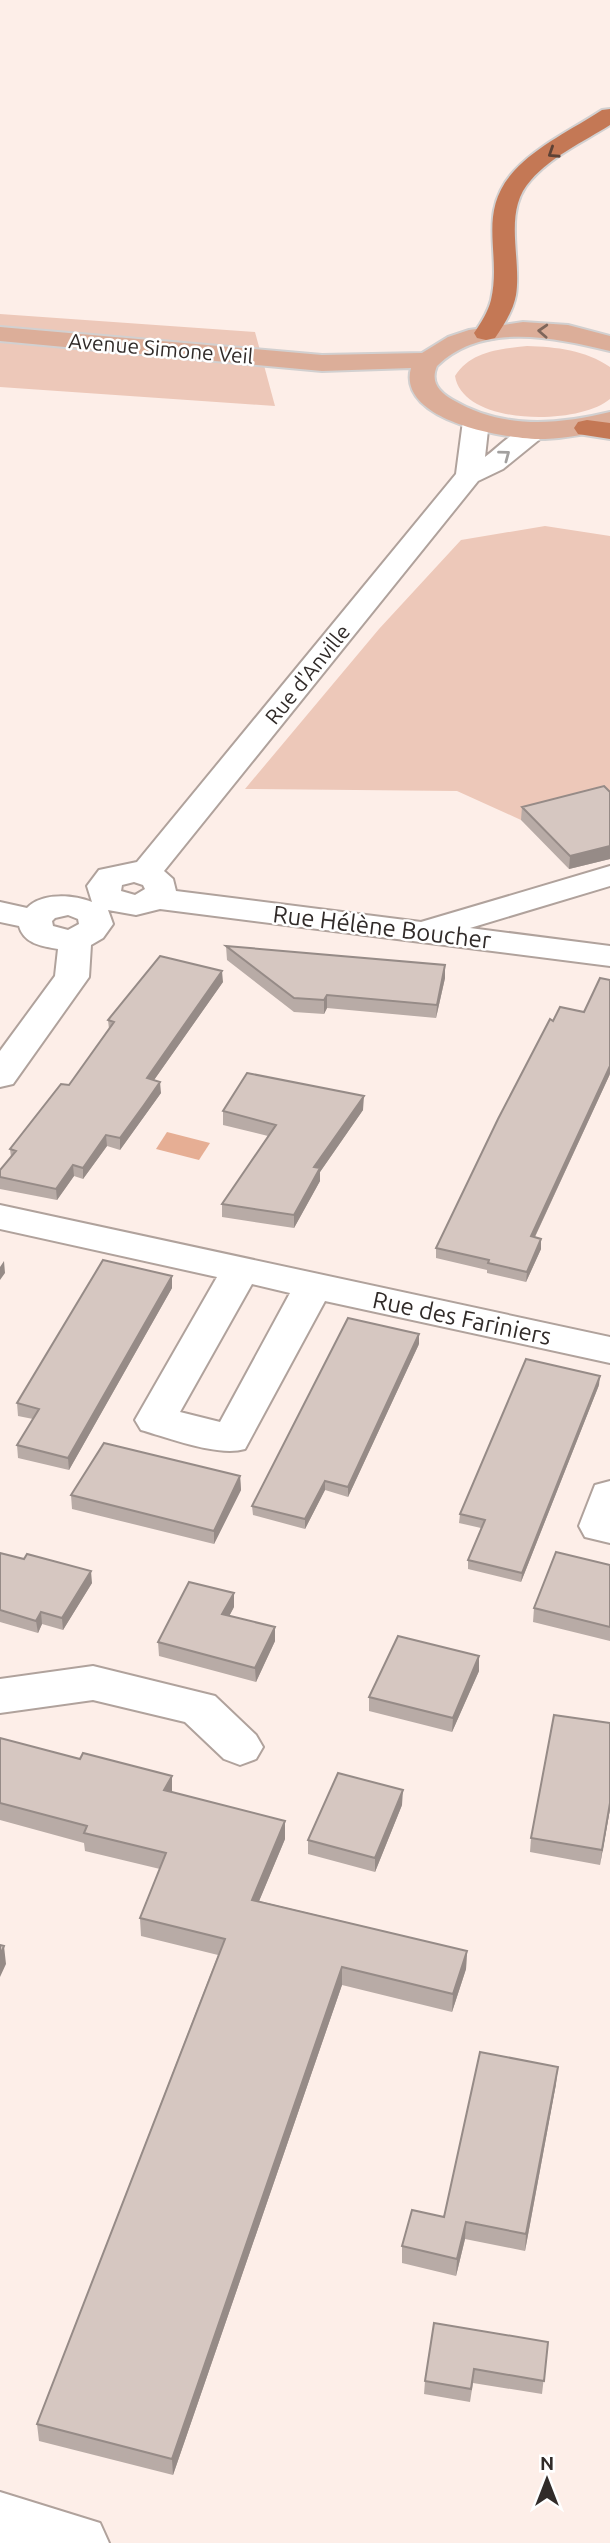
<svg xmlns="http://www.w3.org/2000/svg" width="610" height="2543" font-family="Ubuntu,sans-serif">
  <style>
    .green { fill: #edc8b9 }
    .water { fill: #e6ae94 }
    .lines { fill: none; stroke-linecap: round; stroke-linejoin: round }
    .minor-casing { stroke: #b0a29c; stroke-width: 4 }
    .major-casing { stroke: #d2d0d0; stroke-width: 4 }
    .highway-casing { stroke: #d2d0d0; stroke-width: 4 }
    .minor { fill: #fff; fill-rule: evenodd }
    .major { fill: #dcae99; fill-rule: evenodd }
    .highway { fill: #c47855; fill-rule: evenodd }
    .wall { fill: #b8aba6 }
    .shaded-wall { fill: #968b87 }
    .building { fill: #d6c7c1; stroke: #968b87; stroke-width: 2 }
    .oneway { stroke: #5d4236 }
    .oneway2 { stroke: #7e665b }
    .oneway3 { stroke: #a2a09f }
    .labels { text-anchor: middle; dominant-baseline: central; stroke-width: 5; stroke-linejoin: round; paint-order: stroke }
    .far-street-label { font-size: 21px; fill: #312b29; stroke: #fff }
    .street-label { font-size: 24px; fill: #312b29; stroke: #fff }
  </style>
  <rect width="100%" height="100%" fill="#fdeee8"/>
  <path class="green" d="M0 314 255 332 275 406 0 387Z
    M527 346C557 347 585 350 610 367V399C578 426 463 426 455 376 471 351 499 349 527 346Z
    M545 526 610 536V806L603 800 521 820 457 791 245 789 379 629 461 540Z"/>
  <path class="water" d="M167 1132 210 1143 199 1160 156 1149Z"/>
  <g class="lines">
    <defs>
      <path id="minor" d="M476 413 485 415 489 421 485 457C502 444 524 419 547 424L551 430 503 469 478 481 164 871 173 879 176 891 421 922 610 866V886L470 928 610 946V966L160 909 136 915 108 910 113 924 103 938 91 945 89 977 13 1084 0 1087V1051L55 976 58 949C42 946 24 944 19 926L0 922V902L27 908C42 892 74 895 92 902L87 886 99 870 137 862 456 474 463 421 467 415ZM134 882 143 885 145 889 135 895 121 891 122 885ZM68 915 78 919 79 924 68 930 53 926 52 921 55 918Z
        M0 1205 610 1337V1363L325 1301 245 1449C218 1457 169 1438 141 1430L135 1420 217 1277 0 1229ZM252 1284 290 1293 220 1422 180 1412Z
        M610 1481V1543L585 1537 579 1526 595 1485Z
        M93 1666 215 1696 256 1735 263 1747 256 1759 240 1765 224 1759 185 1722 93 1700 0 1713V1679Z
        M0 2492 100 2523 109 2543H0Z"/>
      <path id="major" d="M523 322 568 325 610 336V351C555 338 483 321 437 366 430 382 439 392 453 400 502 429 557 425 610 412V428C589 434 567 438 545 439 511 440 396 422 411 368L322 371 0 341V327L322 355 422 353 448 337 469 330Z"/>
      <path id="highway" d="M610 109V125C583 142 552 156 531 180 502 211 522 258 516 295 513 311 504 325 495 338L486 340 477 338 474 333C481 323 488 312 491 300 502 253 476 213 514 171 538 145 573 129 602 110Z
        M587 420 610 423V439L578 434 574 428 578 422Z"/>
    </defs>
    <use href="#minor" class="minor-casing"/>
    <use href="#major" class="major-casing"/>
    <use href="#highway" class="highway-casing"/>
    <use href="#minor" class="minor"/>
    <use href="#major" class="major"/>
    <use href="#highway" class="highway"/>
  </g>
  <path class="wall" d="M610 792V859L569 869 521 820 522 807Z
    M226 946 445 978 436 1018 327 1008 324 1014 294 1012 227 960Z
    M223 982 154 1080 161 1093 120 1150 107 1146 83 1179 74 1176 57 1200 0 1189V1170L11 1157 10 1149 69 1085 109 1029 108 1020Z
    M610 1074 535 1237 541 1239V1249L526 1282 487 1273V1270L436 1258V1248Z
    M363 1110 320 1172V1181L294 1228 222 1217V1204L268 1136 223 1125V1111Z
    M172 1276V1288L69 1470 18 1458 17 1445 33 1419 18 1416 17 1403Z
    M419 1344 348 1497 325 1490 305 1529 253 1515 252 1506Z
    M599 1385 521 1582 468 1569V1560L481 1528 459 1523 460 1514Z
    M240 1476 241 1490 214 1544 72 1509 71 1495Z
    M0 1553 92 1583 63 1630 42 1624 38 1633 0 1622Z
    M610 1565V1641L533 1622 534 1608Z
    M234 1607 229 1616 275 1627V1641L256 1682 159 1656 158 1642Z
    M479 1671 452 1732 369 1711V1697Z
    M0 1738 80 1759 172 1776V1792L285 1839 259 1901 467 1951 466 1969 452 2012 342 1985 173 2475 39 2441 37 2424 218 1955 141 1936 140 1918 160 1869 85 1851 84 1843 0 1820Z
    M402 1805 375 1872 308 1854V1840Z
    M610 1809 600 1865 530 1852 531 1838Z
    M556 2084 525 2251 465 2239 456 2276 402 2263V2246L444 2217Z
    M548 2342 542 2394 473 2383 470 2402 424 2394 425 2381Z"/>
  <path class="shaded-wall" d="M610 846V859L569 869 570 856Z
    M445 965V978L436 1018 437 1005Z
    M222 971 223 982 147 1090V1078Z
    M327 995V1008L324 1014V1000Z
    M610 1066V1074L530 1247 531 1236Z
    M160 1082 161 1093 120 1150V1138Z
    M364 1096 363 1110 320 1172V1181L294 1228V1215L314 1167Z
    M106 1135 107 1146 83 1179V1168Z
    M73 1165 74 1176 57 1200 56 1189Z
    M541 1239V1249L526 1282 527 1272Z
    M4 1261 5 1273 0 1280V1267Z
    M172 1276V1288L69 1470 68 1458Z
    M419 1334V1344L348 1497V1487Z
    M600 1376 599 1385 521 1582 522 1573Z
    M240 1476 241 1490 214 1544V1531Z
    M325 1481V1490L305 1529V1519Z
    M91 1571 92 1583 63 1630 62 1618Z
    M234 1593V1607L223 1628 222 1614Z
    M41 1612 42 1624 38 1633 36 1621Z
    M275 1627V1641L256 1682 255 1668Z
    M479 1656V1671L452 1732 453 1718Z
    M172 1776V1794L164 1790Z
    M403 1790 402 1805 375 1872V1858Z
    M610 1803V1809L600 1865 602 1850Z
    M285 1821V1839L252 1918V1900Z
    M4 1946 6 1964 0 1977V1955Z
    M467 1951 466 1969 452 2012 453 1994Z
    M342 1967V1985L173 2475 172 2459Z
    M558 2067 556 2084 525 2251 526 2234Z
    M466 2222 465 2239 456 2276 457 2259Z"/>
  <path class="building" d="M604 786 610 792V846L570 856 522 807Z
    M226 946 445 965 437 1005 327 995 324 1000 294 998Z
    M160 956 222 971 147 1078 160 1082 144 1105 120 1138 106 1135 83 1168 73 1165 56 1189 0 1177V1170L16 1151 10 1149 61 1084 69 1085 114 1022 108 1020Z
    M600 978 610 980V1066L531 1236 541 1239 527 1272 488 1263 489 1260 436 1248 498 1119 550 1019 553 1021 560 1007 584 1012Z
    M247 1073 364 1096 314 1167 320 1168 294 1215 222 1204 276 1125 223 1111Z
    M103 1260 172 1276 68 1458 17 1445 39 1409 17 1403Z
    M348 1318 419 1334 348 1487 325 1481 305 1519 252 1506Z
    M526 1359 600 1376 522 1573 468 1560 485 1520 460 1514Z
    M104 1443 240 1476 214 1531 71 1495Z
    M556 1552 610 1565V1627L534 1608Z
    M0 1553 24 1559 27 1554 91 1571 62 1618 41 1612 36 1621 0 1610Z
    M189 1582 234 1593 222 1614 275 1627 255 1668 158 1642Z
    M398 1636 479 1656 453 1718 369 1697Z
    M554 1715 610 1723V1803L602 1850 531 1838Z
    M0 1738 80 1759 83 1753 172 1776 164 1790 285 1821 252 1900 467 1951 453 1994 342 1967 172 2459 37 2424 225 1939 140 1918 166 1853 84 1833 87 1826 0 1803Z
    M338 1773 403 1790 375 1858 308 1840Z
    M0 1945 4 1946 0 1955Z
    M480 2052 558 2067 526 2234 466 2222 457 2259 402 2246 412 2210 444 2217Z
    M434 2323 548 2342 544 2381 474 2369 471 2389 425 2381Z"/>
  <defs><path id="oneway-chevron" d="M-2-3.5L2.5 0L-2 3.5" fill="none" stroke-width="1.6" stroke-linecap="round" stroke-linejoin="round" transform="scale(1.75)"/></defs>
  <use class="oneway" href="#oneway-chevron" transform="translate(553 153) rotate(147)"/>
  <use class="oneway2" href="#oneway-chevron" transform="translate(543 331) rotate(-177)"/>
  <use class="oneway3" href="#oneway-chevron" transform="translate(505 455) rotate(-37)"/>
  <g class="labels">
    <g class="far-street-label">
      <text transform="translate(161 348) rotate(5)">Avenue Simone Veil</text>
      <text transform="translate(307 674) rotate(-51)">Rue d'Anville</text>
    </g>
    <g class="street-label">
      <text transform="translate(382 927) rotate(7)">Rue Hélène Boucher</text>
      <text transform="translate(462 1318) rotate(12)">Rue des Fariniers</text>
    </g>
  </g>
  <g transform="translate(547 2480)" stroke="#ffffff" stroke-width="5" paint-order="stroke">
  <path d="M0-5L12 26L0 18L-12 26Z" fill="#312b29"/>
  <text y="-10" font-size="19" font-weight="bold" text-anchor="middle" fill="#312b29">N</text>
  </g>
</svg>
